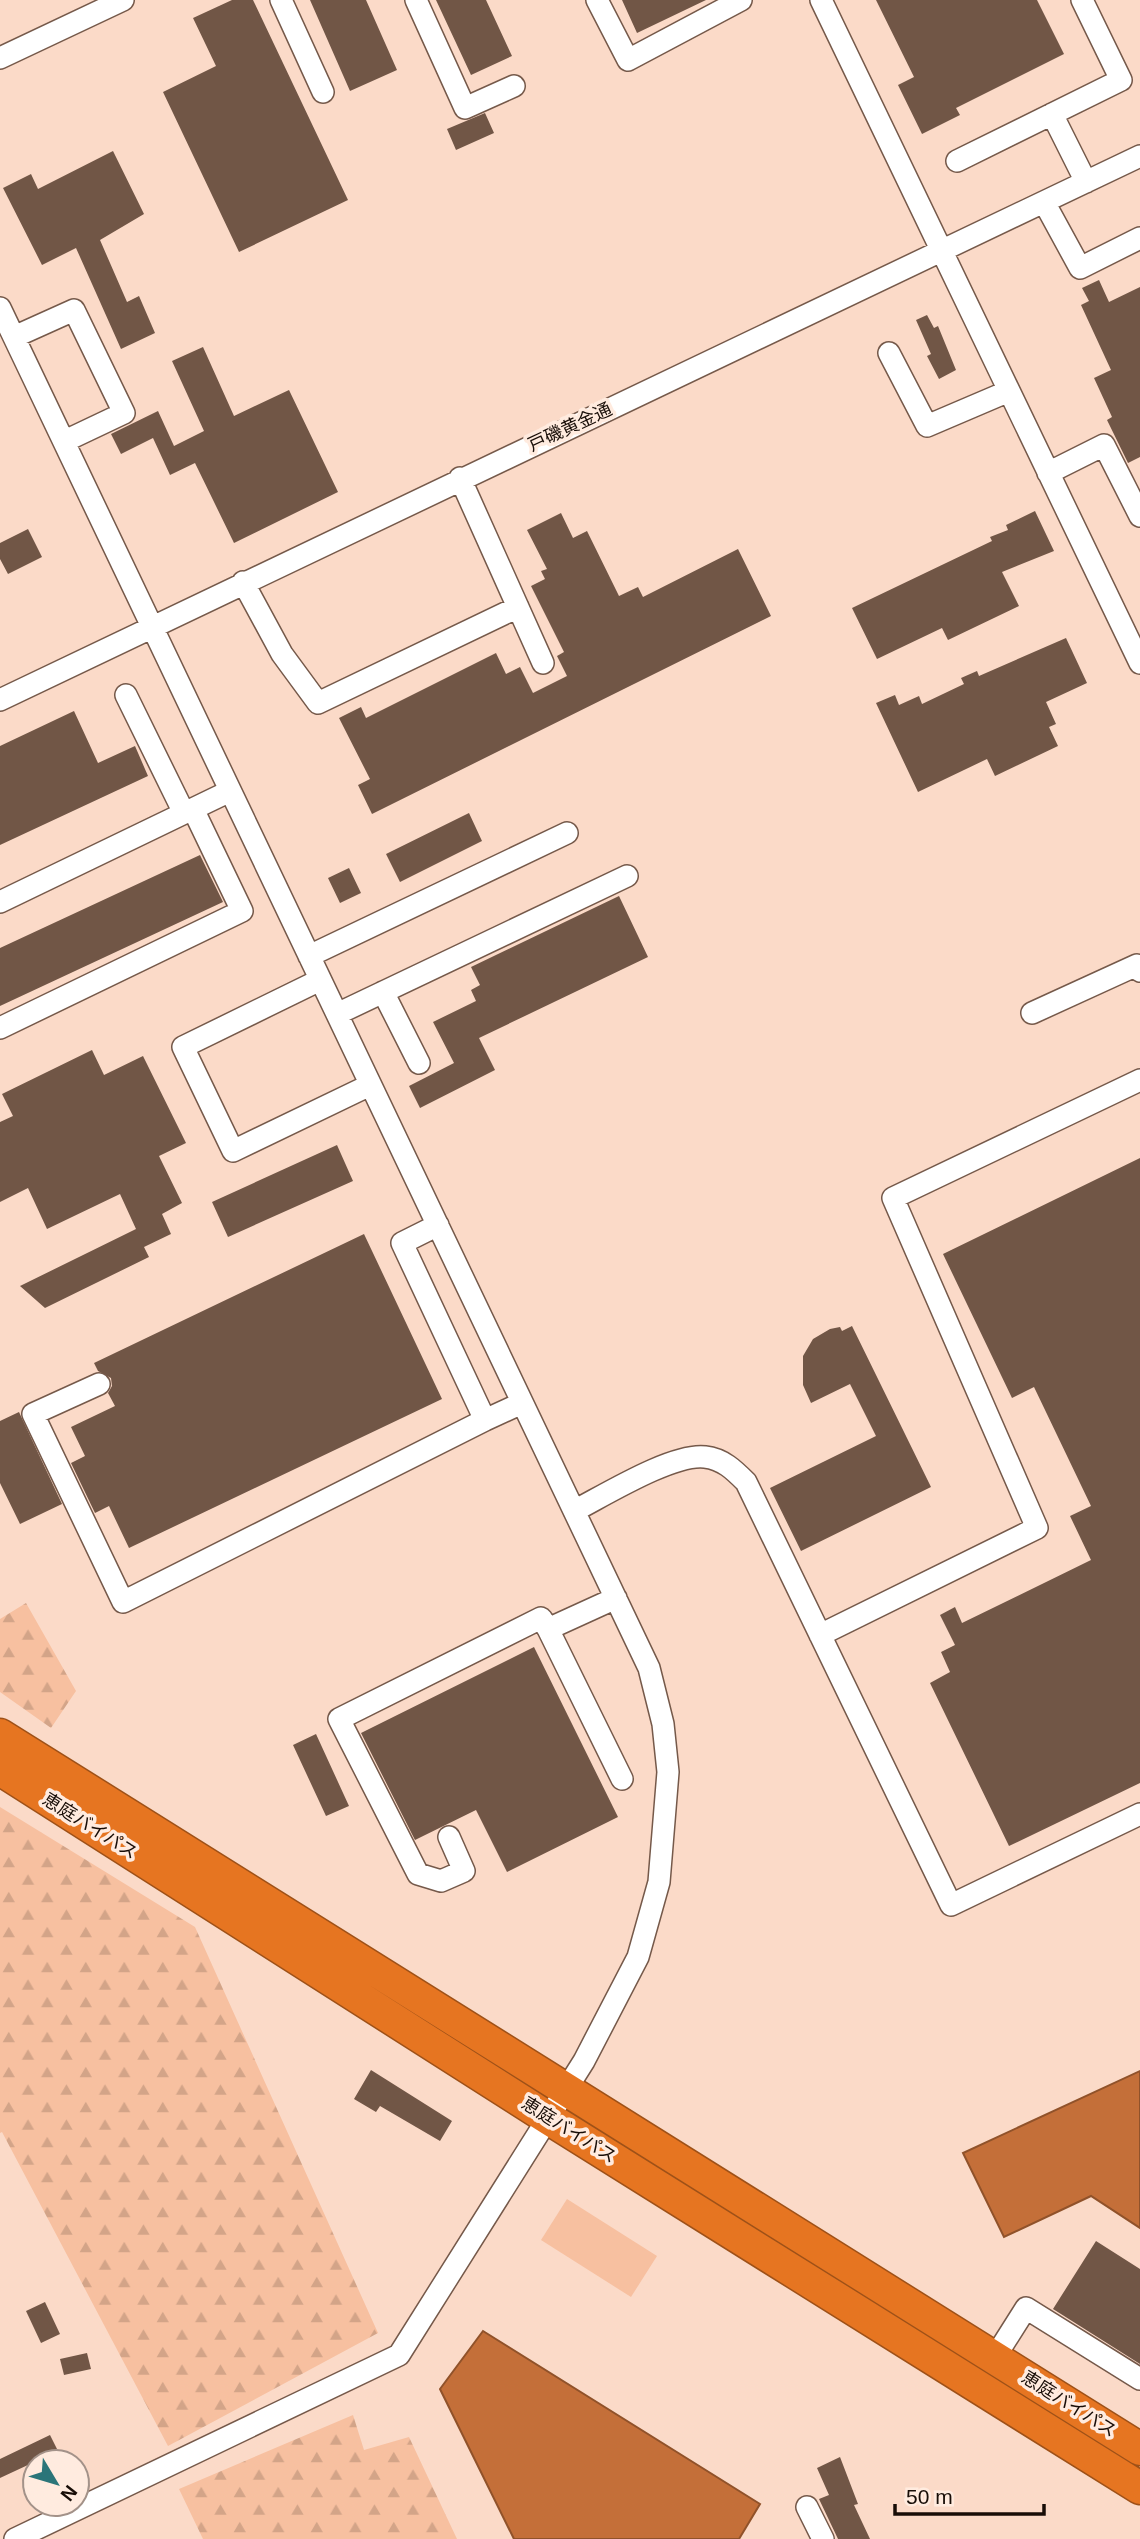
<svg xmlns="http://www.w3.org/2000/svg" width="1140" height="2539" font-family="Arial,'Noto Sans JP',sans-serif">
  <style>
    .forest { fill: url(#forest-firs) }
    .pitch { fill: #f7c0a0 }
    .water { fill: #c46f39; stroke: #90522a; stroke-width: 2 }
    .building { fill: #715646 }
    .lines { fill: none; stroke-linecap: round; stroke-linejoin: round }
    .minor-casing { stroke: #75594a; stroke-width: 24 }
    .highway-casing { stroke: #9e5118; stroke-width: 35 }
    .minor { stroke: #fff; stroke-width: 21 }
    .highway { stroke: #e67521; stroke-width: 32 }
    .labels { text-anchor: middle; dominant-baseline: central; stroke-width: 7; stroke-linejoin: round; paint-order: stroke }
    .street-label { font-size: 18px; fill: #180d07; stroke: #ffebdf }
  </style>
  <defs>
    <pattern id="forest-firs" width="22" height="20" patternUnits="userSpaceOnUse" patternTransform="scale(1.75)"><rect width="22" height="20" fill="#f7c0a0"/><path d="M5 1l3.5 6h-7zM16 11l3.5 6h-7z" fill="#d3a488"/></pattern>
  </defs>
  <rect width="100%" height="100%" fill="#fbdac8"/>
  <path class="forest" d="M26 1603 76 1691 51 1728 0 1692V1619Z
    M0 1807 195 1927 378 2333 168 2446 2 2132 0 2133Z
    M353 2415 364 2450 409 2437 457 2539H203L179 2489Z"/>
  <path class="pitch" d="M567 2199 657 2256 631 2297 541 2240Z"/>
  <path class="water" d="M1140 2071V2228L1091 2196 1004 2237 963 2153Z
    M483 2331 760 2504 739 2539H514L440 2389Z"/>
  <path class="building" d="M232 0H253L348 200 239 252 163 92 216 66 193 18Z
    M310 0H366L397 70 350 91Z
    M436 0H486L512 56 471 75Z
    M622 0H706L637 33Z
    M876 0H1037L1064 54 956 108 960 115 922 134 898 85 914 77Z
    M485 113 494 133 456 150 447 129Z
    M113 151 144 214 100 240 127 302 139 296 155 333 121 349 76 248 42 265 3 188 31 174 38 189Z
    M1099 280 1109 302 1140 287V457L1128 463 1107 420 1112 417 1094 378 1111 370 1081 305 1089 301 1082 288Z
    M927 315 934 328 938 326 956 370 939 379 927 356 931 354 916 320Z
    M203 347 234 416 289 390 338 492 234 543 195 463 170 475 153 438 121 454 111 434 158 411 174 446 204 431 172 361Z
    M1035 511 1054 551 1002 572 1019 606 948 640 942 628 877 659 852 608 992 541 990 537 1008 530 1006 525Z
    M561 513 573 538 587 531 619 596 638 587 643 597 738 549 771 616 372 814 358 785 370 779 339 718 361 707 366 718 496 653 506 674 520 667 533 693 567 676 557 656 564 652 531 586 545 579 541 571 547 569 527 530Z
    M28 529 42 557 8 574 0 559V543Z
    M1066 638 1087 683 1046 702 1056 724 1049 727 1058 746 995 776 987 759 918 792 876 703 895 695 899 705 919 696 922 704 964 684 961 678 977 671 979 676Z
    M74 711 98 763 135 746 148 776 0 845V746Z
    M469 813 482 841 400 882 386 854Z
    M200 855 223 902 0 1006V948Z
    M349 868 361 893 340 903 328 878Z
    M619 896 648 957 479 1038 495 1070 420 1108 409 1086 454 1063 433 1022 476 1001 471 990 480 985 471 967Z
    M92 1050 104 1075 143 1056 186 1143 159 1156 182 1203 162 1214 171 1234 144 1247 149 1257 45 1308 20 1286 136 1229 120 1194 47 1229 28 1188 0 1202V1122L13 1116 2 1094Z
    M337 1145 353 1181 228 1237 212 1202Z
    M1140 1158V1783L1009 1846 930 1683 950 1672 941 1652 955 1645 940 1615 955 1607 962 1623 1091 1560 1070 1516 1091 1506 1034 1387 1012 1398 943 1254Z
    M364 1234 442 1399 129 1548 109 1506 95 1513 71 1463 85 1456 71 1427 115 1406 108 1393 112 1386 111 1378 98 1371 94 1363Z
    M852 1326 931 1487 801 1551 770 1488 876 1436 850 1384 811 1403 803 1385V1356L813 1339 830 1329 840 1327 842 1331Z
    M19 1412 62 1504 20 1524 0 1483V1421Z
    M534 1647 618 1817 507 1872 476 1810 415 1840 361 1733Z
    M316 1734 349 1806 326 1816 293 1745Z
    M371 2070 452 2121 440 2141 380 2106 376 2112 354 2099Z
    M1096 2241 1140 2269V2364L1053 2309Z
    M45 2302 60 2334 41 2343 26 2311Z
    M87 2353 91 2369 64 2375 60 2359Z
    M50 2435 58 2451 0 2478V2459Z
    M840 2457 858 2504 854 2505 870 2539H838L819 2499 829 2495 817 2468Z"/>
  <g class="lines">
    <defs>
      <path id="minor" d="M281 0 323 92
        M416 0 465 108 514 86
        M597 0 628 60 741 0
        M821 0 1140 663
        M0 58 123 0
        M1052 114 1086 182
        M957 161 1121 80 1082 0
        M1044 202 1080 268 1140 238
        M0 308 649 1668 663 1724 668 1772 659 1882 638 1957 584 2061 399 2355 15 2539
        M14 337 74 310 124 413 65 441
        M889 353 927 426 1009 391
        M1048 473 1104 445 1140 516
        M460 478 543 663
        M243 582 282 654 318 703 518 607
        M126 695 184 813
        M0 700 1140 156
        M0 902 230 791
        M309 956 567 833
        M320 980 183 1047 233 1151 370 1085
        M383 992 419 1063
        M1032 1013 1137 965 1140 971
        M337 1014 627 876
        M0 1028 242 911 193 809
        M438 1225 402 1243 485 1420 522 1403
        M99 1384 33 1414 123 1602 485 1420
        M574 1511C605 1495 673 1453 705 1457 723 1459 734 1470 746 1482L951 1905 1140 1814
        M616 1598 548 1629 622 1779
        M820 1635 1037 1528 893 1198 1140 1080
        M449 1837 464 1871 441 1881 418 1874 339 1719 541 1618 548 1629
        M995 2357 1026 2308 1140 2379
        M807 2507 823 2539"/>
      <path id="highway" d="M0 1735 1140 2449
        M0 1769 548 2118 1140 2488"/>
    </defs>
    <use href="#minor" class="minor-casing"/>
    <use href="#highway" class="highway-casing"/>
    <use href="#minor" class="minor"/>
    <use href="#highway" class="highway"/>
  </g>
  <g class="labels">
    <g class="street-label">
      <text transform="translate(570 427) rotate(-25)">戸磯黄金通</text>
      <text transform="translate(90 1826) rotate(32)">恵庭バイパス</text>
      <text transform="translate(569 2130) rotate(32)">恵庭バイパス</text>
      <text transform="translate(1069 2404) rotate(32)">恵庭バイパス</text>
    </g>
  </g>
  <g transform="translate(56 2483) rotate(128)"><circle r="33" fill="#ffebdf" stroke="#a39289" stroke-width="2"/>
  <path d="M0-5L12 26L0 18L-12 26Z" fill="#2b7579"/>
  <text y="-10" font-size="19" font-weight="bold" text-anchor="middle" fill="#180d07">N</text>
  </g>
  <path d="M895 2504v10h149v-10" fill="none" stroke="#180d07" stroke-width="3.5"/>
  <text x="906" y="2504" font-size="21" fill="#180d07" stroke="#ffebdf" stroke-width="5" paint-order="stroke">50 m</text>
</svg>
